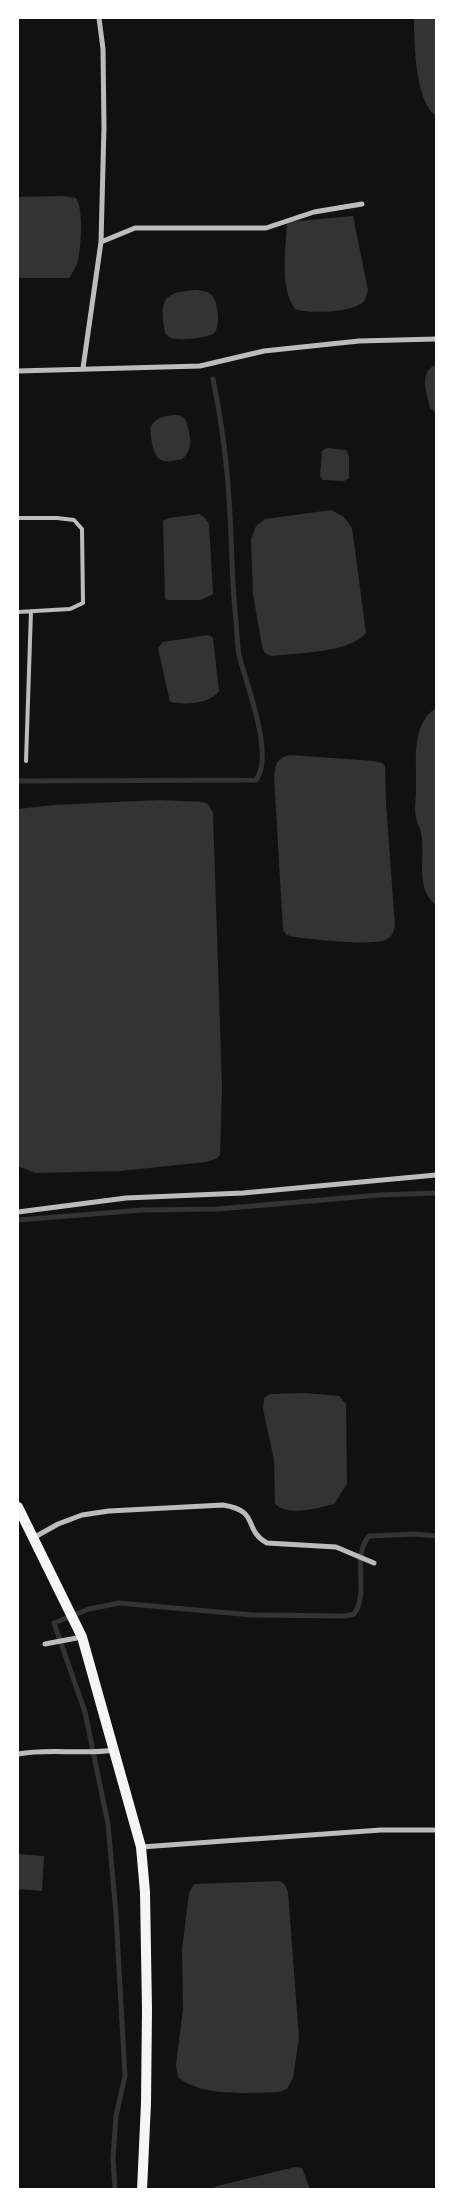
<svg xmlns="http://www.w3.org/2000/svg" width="454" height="2207" font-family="Jost,sans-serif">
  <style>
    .water { fill: #333 }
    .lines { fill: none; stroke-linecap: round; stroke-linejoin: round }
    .stream { stroke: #333; stroke-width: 5 }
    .service { stroke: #bcbcbc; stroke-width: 4 }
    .minor { stroke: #bcbcbc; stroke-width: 5 }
    .secondary { stroke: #f5f5f5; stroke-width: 10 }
  </style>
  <rect width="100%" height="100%" fill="#111"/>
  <path class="water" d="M414 18H436V116C415 102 414 41 414 18Z
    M62 196 76 198C84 210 81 249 77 264 75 269 72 273 69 278H18V197Z
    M353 216 368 290C367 293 366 298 364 301 354 313 309 314 295 309 279 287 286 248 287 222Z
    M197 290C202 291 208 291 212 295 218 302 221 326 214 333 209 338 179 341 171 338 169 337 167 335 165 333 159 299 163 292 197 290Z
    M433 366H436V413L430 408C427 393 419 376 433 366Z
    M173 415H179L185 419C190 432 195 449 182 459 159 466 154 458 151 437 150 431 150 426 154 422 159 417 166 416 173 415Z
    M327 448 346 450 349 456V478L344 481 323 480 320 476 322 451Z
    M331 510 344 517 352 528 366 633C350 653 296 653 271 656L265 653 262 646 253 594 251 539 256 526 265 519Z
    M200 514 205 518 209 524 213 594 201 600H167L165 599 163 521 168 518Z
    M209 635 213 638 219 691C210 704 185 705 170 702L158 648 163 642Z
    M436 708V905C414 889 426 856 421 833 420 827 417 823 416 818 414 809 416 799 416 791 417 765 410 724 436 708Z
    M290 755 374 761 382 763 385 766 386 803 395 926C393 932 393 936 387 939 374 947 311 939 294 937L287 935 283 930 274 777C275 764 277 758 290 755Z
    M160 800 203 802 208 804 213 813 222 1088 220 1155 216 1159 206 1162 120 1171 35 1173 18 1166V809L54 805Z
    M305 1393 339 1396 346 1404 347 1484 334 1504C318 1508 289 1517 275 1504L274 1460 263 1409 264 1398 270 1394Z
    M18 1854 44 1856 42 1891 18 1889Z
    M280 1881 285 1885 288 1892 299 2038 293 2078 287 2089 279 2092C250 2093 200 2097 178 2077L176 2065 183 2008 182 1949 189 1893 194 1884Z
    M295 2167 302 2168 310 2189H212L217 2186Z"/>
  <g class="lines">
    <path class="stream" d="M18 781 256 780C275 755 246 684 239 655 237 644 237 632 236 621 232 586 232 550 230 515 228 469 222 423 213 379
      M18 1220 143 1210 218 1209 379 1195 436 1193
      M115 2190 113 2158 116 2116 125 2076 116 1914 108 1824 85 1712 54 1623 89 1609 119 1603 252 1615 345 1616 354 1614C370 1592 351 1557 369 1536L415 1534 436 1536"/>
    <path class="service" d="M18 518H57L74 520 82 529 83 603 70 609 18 612
      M26 761 31 611"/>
    <path class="minor" d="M101 242 135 228H266L314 212 362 204
      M83 368 101 242 104 127 103 49 99 18
      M18 371 200 366 264 351 359 341 436 339
      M18 1212 126 1198 243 1193 436 1175
      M33 1538 58 1524 82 1515 109 1511 223 1505C261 1511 242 1529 267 1543L336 1547 374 1563
      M45 1644 82 1637
      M18 1754C49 1748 82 1755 115 1750
      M141 1847 381 1830H436"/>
    <path class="secondary" d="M18 1507 82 1637 141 1847 145 1892 147 2010 146 2103 142 2190"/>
  </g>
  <rect width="454" height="2207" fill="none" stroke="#ffffff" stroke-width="38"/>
</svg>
